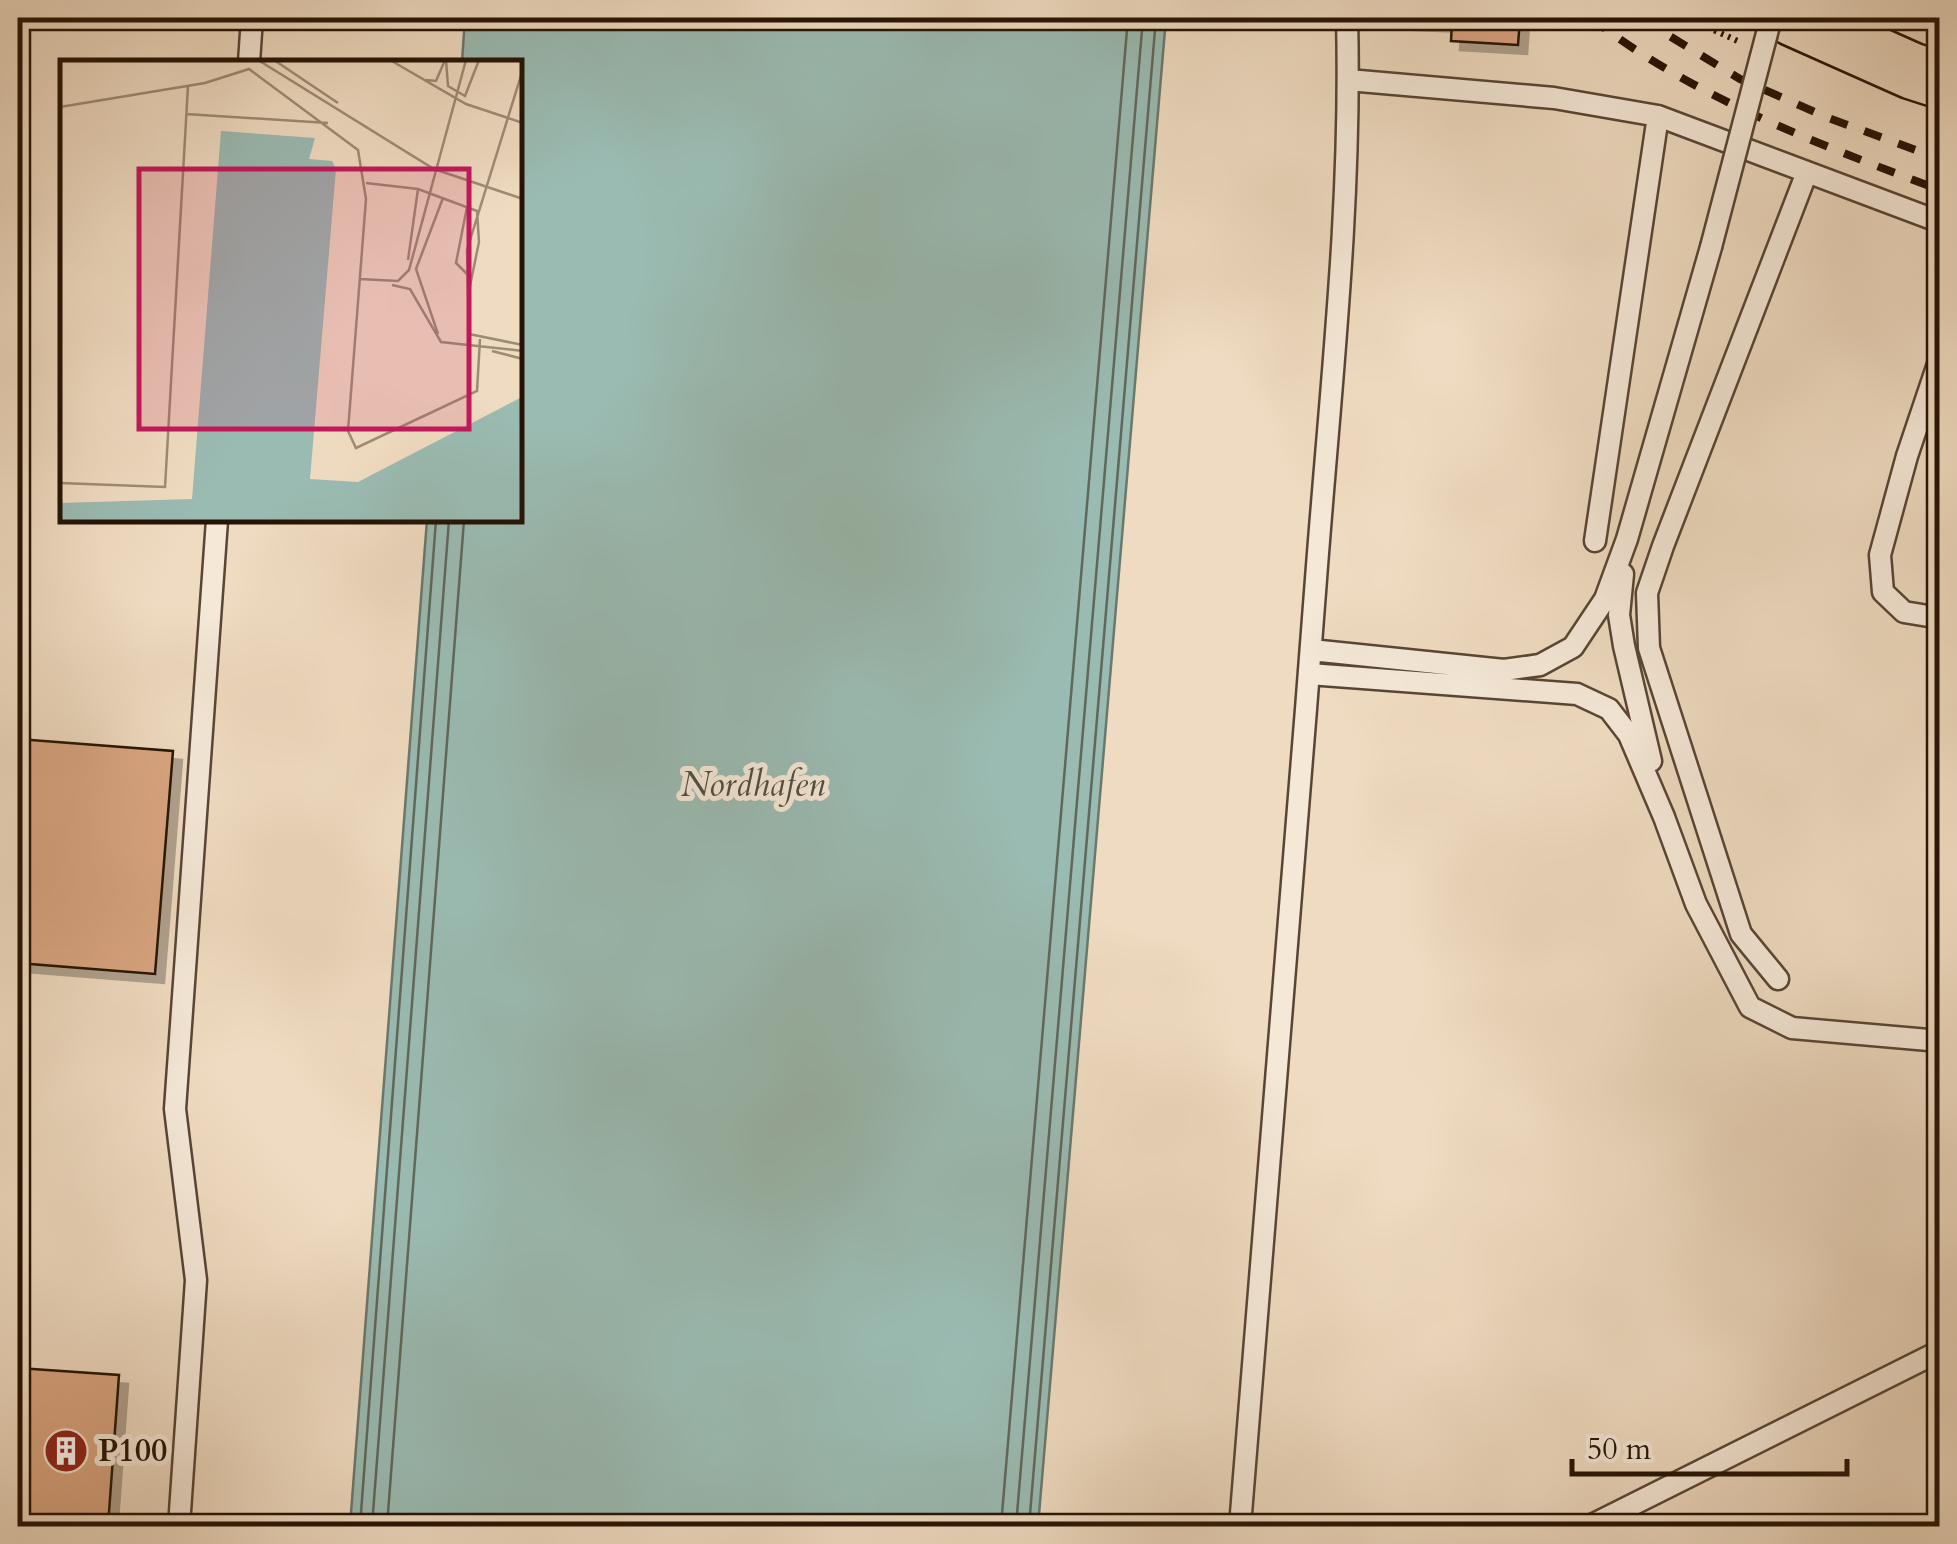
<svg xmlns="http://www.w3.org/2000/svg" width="1957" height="1544" font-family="Cardo,serif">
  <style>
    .water { fill: #9abbb2; stroke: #6b786d; stroke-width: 2.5 }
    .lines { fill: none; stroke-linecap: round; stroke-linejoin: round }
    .shore { stroke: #60675c; stroke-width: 2.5 }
    .building { fill: #d9a581; stroke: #251305; stroke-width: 2.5; filter: url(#shadow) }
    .service-casing { stroke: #584534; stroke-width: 25 }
    .primary-casing { stroke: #251305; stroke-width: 60 }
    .path { stroke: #251305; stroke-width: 6; stroke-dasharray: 2.5 5; stroke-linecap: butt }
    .service { stroke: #f5e8d7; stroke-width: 20 }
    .primary { stroke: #efdbc1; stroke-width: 55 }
    .rail { stroke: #251305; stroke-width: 8; stroke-dasharray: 18 18; stroke-linecap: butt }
    .service-bridge-casing { stroke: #584534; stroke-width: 25; stroke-linecap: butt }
    .service-bridge { stroke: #f5e8d7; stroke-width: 20 }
    .labels { text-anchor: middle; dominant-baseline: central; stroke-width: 10; stroke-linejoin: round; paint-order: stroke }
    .poi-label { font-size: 32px; font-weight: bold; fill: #251305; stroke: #f5e8d7; text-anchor: start }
    .water-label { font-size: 35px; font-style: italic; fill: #4e4e42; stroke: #f5e8d7 }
    .inset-road { fill: none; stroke: #9e8b76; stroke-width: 2.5 }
    .view { fill: #c2185b; fill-opacity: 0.15; stroke: #c2185b; stroke-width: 5 }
    .inset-edge { fill: none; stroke: #251305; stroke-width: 5 }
  </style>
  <defs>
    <filter id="shadow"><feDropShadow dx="9" dy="9" stdDeviation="0" flood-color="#0004"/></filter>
  </defs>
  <rect width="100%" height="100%" fill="#efdbc1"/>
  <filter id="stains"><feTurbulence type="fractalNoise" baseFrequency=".002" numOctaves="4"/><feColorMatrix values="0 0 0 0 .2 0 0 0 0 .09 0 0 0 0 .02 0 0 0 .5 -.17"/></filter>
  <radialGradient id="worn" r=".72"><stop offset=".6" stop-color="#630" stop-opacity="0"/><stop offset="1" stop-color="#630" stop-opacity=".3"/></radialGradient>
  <path class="water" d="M465 18H1166L1038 1526H350L427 520H520V62H462Z"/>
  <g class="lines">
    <path class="shore" d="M360 1526 436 520
      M372 1526 449 520
      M387 1526 464 520
      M1001 1526 1128 18
      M1016 1526 1143 18
      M1029 1526 1156 18"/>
  </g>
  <path class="building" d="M1386 18H1520L1518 45 1451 41 1452 23 1386 20Z
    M18 739 173 751 155 974 18 963Z
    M18 1368 119 1375 108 1526H18Z"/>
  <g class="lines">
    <defs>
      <path id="service" d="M249 62 252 18
        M1348 80 1554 98 1658 116 1940 222
        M1940 358 1907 456 1880 555 1883 592 1904 612 1940 618
        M1595 541 1658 116
        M1623 574 1619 615 1624 646 1651 761
        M1311 650 1504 670 1540 665 1573 647 1605 599 1627 539 1711 247
        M1309 674 1577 694 1609 709 1629 735 1664 817 1696 904 1750 1007 1792 1028 1940 1041
        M1778 979 1741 934 1649 648 1647 593 1663 546 1807 172
        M179 1526 196 1280 175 1109 217 520
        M1240 1526C1266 1211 1292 895 1316 579 1330 392 1352 205 1347 18
        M1590 1526 1940 1351"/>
      <path id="primary" d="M1793 18 1912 71 1940 80"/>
    </defs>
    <use href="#service" class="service-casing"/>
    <use href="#primary" class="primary-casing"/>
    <path class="path" d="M1687 18 1740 42"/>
    <use href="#service" class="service"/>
    <use href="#primary" class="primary"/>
    <path class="rail" d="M1591 18C1694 98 1818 144 1940 190
      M1640 18 1740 79 1826 117 1940 159"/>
    <defs>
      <path id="service-bridge" d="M1711 247 1771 18"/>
    </defs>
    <use href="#service-bridge" class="service-bridge-casing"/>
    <use href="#service-bridge" class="service-bridge"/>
  </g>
  <defs>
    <symbol id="building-disc" viewBox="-11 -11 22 22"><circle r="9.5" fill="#8f2418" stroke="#f5e8d7"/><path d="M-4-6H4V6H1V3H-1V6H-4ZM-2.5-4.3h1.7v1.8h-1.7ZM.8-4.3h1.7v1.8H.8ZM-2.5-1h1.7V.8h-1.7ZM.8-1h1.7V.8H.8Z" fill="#fff"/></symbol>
  </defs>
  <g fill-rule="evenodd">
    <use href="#building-disc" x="41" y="1426" width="50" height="50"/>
  </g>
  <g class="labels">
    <g class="poi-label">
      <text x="98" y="1451">P100</text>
    </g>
    <g class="water-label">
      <text x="753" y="785">Nordhafen</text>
    </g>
  </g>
  <g transform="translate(60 60)">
    <rect width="462" height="462" fill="#efdbc1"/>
    <path d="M161 71 255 78 249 99 272 101 276 109 250 419 298 422 462 337V462H0V443L132 439Z" fill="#9abbb2"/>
    <path class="inset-road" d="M198 0 374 109 463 139M214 0 278 43M330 0 406 44 463 63M386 0 388 26 405 36 419 0M463 9 407 190 409 274 463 285M366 20 376 21 385 0M0 47 145 23 189 9 298 90 306 139 288 371 296 388 417 331 420 279M126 54 268 63M306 123 358 129 417 151 419 182 410 226M348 200 358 129M407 214 396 203 407 147M300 219 338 221 349 210 406 0M332 225 350 229 381 282 463 291M378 274 356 209 383 138M432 291 463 299M0 423 105 427 128 26"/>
    <path class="view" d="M79 109H409V369H79Z"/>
    <rect width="462" height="462" class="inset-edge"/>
  </g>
  <rect width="1957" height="1544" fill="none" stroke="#efdbc1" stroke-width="60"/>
  <rect x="20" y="20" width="1917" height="1504" fill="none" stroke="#251305" stroke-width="5"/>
  <rect x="30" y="30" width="1897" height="1484" fill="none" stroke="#251305" stroke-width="2.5"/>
  <path d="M1572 1459v15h275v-15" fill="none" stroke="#251305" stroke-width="5"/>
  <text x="1587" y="1459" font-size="30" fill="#251305" stroke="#f5e8d7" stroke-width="8" paint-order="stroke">50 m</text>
  <rect width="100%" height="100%" filter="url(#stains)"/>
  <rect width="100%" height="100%" fill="url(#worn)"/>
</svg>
